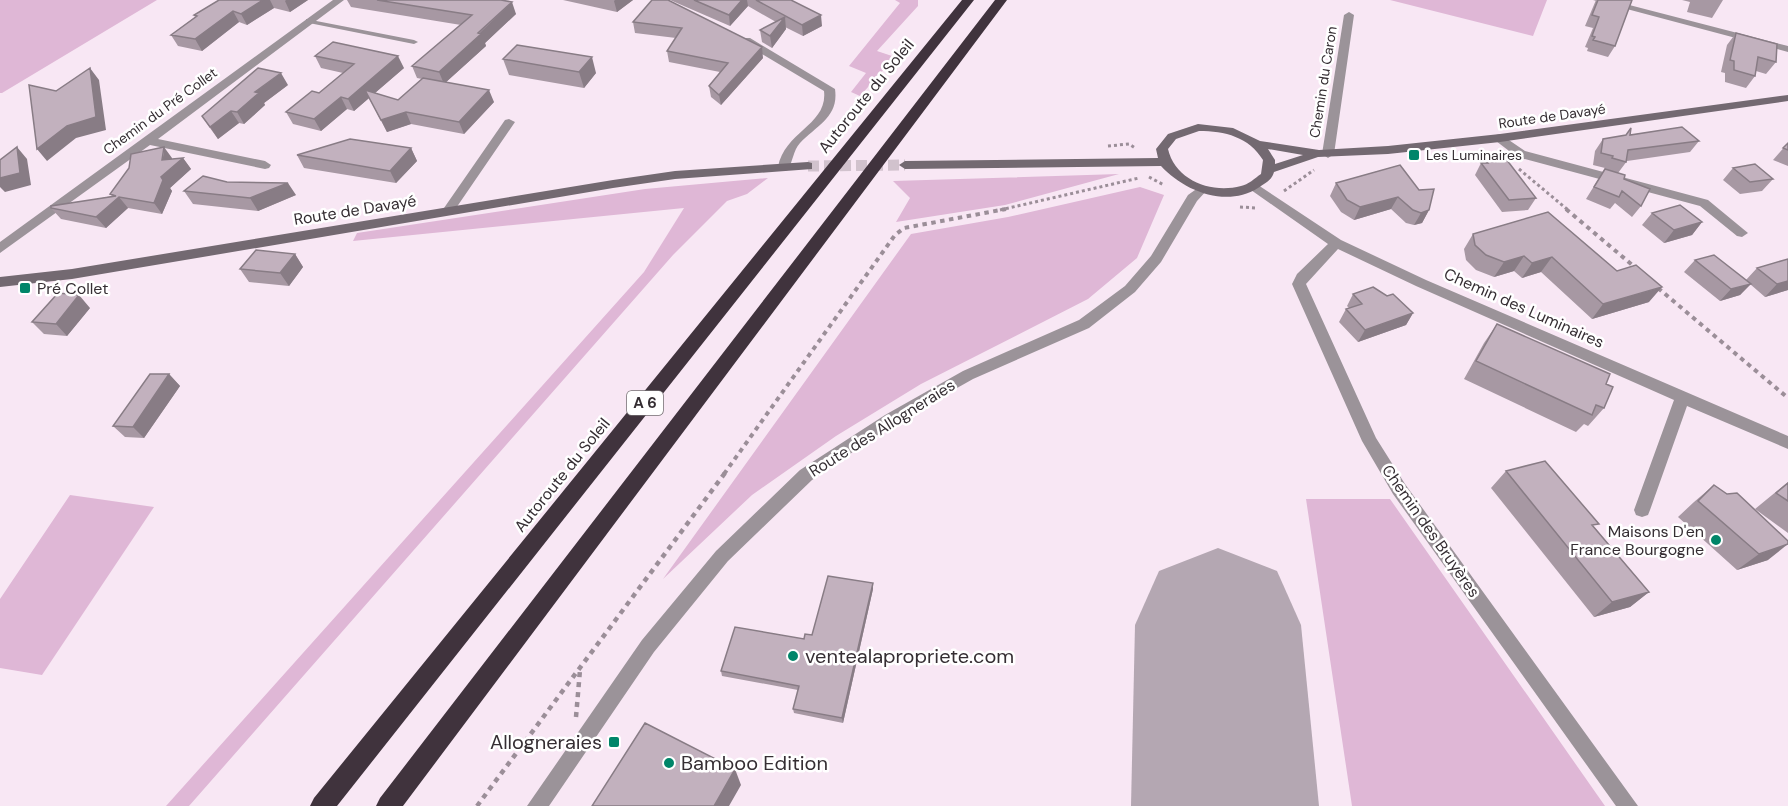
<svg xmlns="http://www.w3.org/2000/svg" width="1788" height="806" font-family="'DM Sans',sans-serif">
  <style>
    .green { fill: #dfb7d6 }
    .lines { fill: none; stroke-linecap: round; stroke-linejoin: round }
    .runway { fill: #b4a7b2; fill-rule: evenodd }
    .secondary-tunnel { stroke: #d1c2cd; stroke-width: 11; stroke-dasharray: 11 5; stroke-linecap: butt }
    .path-far2 { stroke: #9b8e98; stroke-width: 3; stroke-dasharray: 3 3; stroke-linecap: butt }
    .path-far1 { stroke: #9b8e98; stroke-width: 4; stroke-dasharray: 4.5 4.5; stroke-linecap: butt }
    .path { stroke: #9b8e98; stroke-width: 4.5; stroke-dasharray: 5 5; stroke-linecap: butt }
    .lane { fill: #9b9399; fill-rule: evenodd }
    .street { fill: #9b9399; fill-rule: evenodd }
    .secondary { fill: #736971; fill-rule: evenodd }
    .highway { fill: #40333d; fill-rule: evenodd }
    .wall { fill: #a798a3 }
    .shaded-wall { fill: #887c85 }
    .building { fill: #c2b1be; stroke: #887c85; stroke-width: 1.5 }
    .poi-dot { fill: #008569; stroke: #fff; stroke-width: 2 }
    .labels { text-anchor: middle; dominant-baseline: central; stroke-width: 5; stroke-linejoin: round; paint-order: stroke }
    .far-street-label { font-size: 14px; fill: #352e33; stroke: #fff }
    .far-poi-label { font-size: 14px; fill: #352e33; stroke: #fff; text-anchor: start }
    .shield { fill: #fff; stroke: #726d70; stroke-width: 1.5 }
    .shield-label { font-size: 15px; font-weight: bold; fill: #352e33 }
    .street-label { font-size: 16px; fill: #352e33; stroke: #fff }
    .poi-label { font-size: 16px; fill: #352e33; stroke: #fff; text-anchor: start }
    .near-poi-label { font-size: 20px; fill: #352e33; stroke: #fff; text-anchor: start }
  </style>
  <rect width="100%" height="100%" fill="#f8e7f4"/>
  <path class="green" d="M0 0H157L2 93H0Z
    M895 0H918V6L877 51 895 57 860 96 851 92 866 73 849 66 900 3Z
    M1390 0H1547L1533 36Z
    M1119 174 1005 205 896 222 910 198 893 181Z
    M768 178 747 194 727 201 673 255 189 806H166L644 272 684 208 353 241 357 233 645 189Z
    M1140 187 1164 195 1137 258 1088 299 921 384 836 436 752 495 663 579 911 234 1008 217Z
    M70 495 154 507 42 675 0 668V599Z
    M1306 499H1390L1605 806H1352Z"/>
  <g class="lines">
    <path class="runway" d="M1218 548 1277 571 1301 625 1319 806H1131L1135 625 1159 571Z"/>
    <path class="secondary-tunnel" d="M808 166 905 165"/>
    <path class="path-far2" d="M1108 146 1129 144 1135 148
      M1519 169 1568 210
      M1149 177 1164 185
      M1284 191 1314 170
      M1240 207 1257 208
      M1000 210 1139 178"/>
    <path class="path-far1" d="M1566 209 1637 269
      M1658 288 1788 398
      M724 474 895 235 904 228 1006 209"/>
    <path class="path" d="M576 717 580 670
      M477 806 725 473"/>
    <path class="lane" d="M306 19 414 40 418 42 414 44 309 23H306Z"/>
    <path class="street" d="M333 0H344L158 139 265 161 271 165 269 168 265 169 150 145 0 253V242Z
      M1593 0H1610L1788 46V52Z
      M1349 12 1354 15 1334 154 1328 158 1322 154 1344 15Z
      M742 38H750L835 89C839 117 817 125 800 143 793 151 793 161 788 170L784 171 778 167C785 131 828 125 824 91L742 42Z
      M509 119 515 122 452 214H444V208L505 120Z
      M1500 134 1525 151 1708 200 1748 233 1742 237 1737 236 1700 206 1517 157 1496 141V135Z
      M1255 183 1341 240 1426 280 1788 436V449L1687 406 1650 510 1648 515 1642 517 1636 515 1634 510 1674 400 1416 286 1338 249 1306 284 1376 438 1405 484 1638 806H1616L1393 494 1362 441 1292 284 1297 274 1328 244 1251 190 1249 187Z
      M1202 185 1208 189 1197 201 1161 262 1135 292 1089 328 973 379 895 423 812 480 728 561 654 652 549 806H527L642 640 716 551 800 470 885 415 963 371 1079 320 1125 286 1151 256 1188 195Z"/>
    <path class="secondary" d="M1788 95V101L1500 142 1388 154 1318 157 1274 172C1272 180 1265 183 1258 188 1226 208 1184 191 1161 166L905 169 899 165 905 161 1158 158 1156 149 1168 134 1198 124 1233 128 1260 141 1319 150 1388 146 1500 134ZM1199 131C1225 131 1249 137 1263 160L1261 174C1255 178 1248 185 1241 186 1211 194 1175 180 1168 149L1176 139ZM1268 149 1303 155 1275 164V160Z
      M808 162 812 163V169L675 179 613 188 72 279 0 287V277L72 269 613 180 675 171Z"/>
    <path class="highway" d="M962 0H974L337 806H310L314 798Z
      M995 0H1007L403 806H376L380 798Z"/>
  </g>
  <path class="wall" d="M219 0H308L290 12 274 8 247 25 239 22 202 51 178 46 171 35 195 17 194 15Z
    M347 0H501L516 14 485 43 486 46 446 82 494 102 464 134 411 124 387 132 369 98 354 111 347 109 321 131 293 124 286 112 319 93 343 73 321 68 315 56 404 68 375 93 398 100 422 79 417 78 412 66 461 25 351 7Z
    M563 0H633L617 12Z
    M652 0 763 58 721 105 711 97 709 86 720 72 669 62 667 51 676 38 635 33 633 22Z
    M670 0H791L822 26 803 36 785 27 786 29 772 48 762 42 760 30 776 22 748 6 730 26Z
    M1596 0H1632L1615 46 1608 57 1587 51 1588 48 1585 47 1593 28 1585 26Z
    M1682 0H1723L1712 18 1687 12 1690 2Z
    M1736 33 1776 62 1766 74 1756 71 1755 76 1746 88 1725 82V73L1721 72 1727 45Z
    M503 59 596 73 584 88 509 75Z
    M288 85 264 103 265 105 244 124 239 123 218 139 210 128 202 116Z
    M1630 135 1699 141 1690 152 1627 161 1618 173 1624 179 1641 206 1632 217 1615 203 1610 209 1586 199 1604 170 1605 168 1593 165 1595 151 1603 139Z
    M1788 143V166L1773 160Z
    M411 148 417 161 396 183 304 168 297 155Z
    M1484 157 1536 198 1528 210 1502 212 1475 175Z
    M172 158V159L183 158 191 169 170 188 172 191 162 214 128 208 106 228 61 219 51 208 112 196 110 194Z
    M1400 165 1429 210 1422 223 1414 225 1406 223 1391 209 1354 220 1341 212 1330 196 1336 183Z
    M1733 168 1773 179 1762 191 1740 194 1723 180Z
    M227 182 296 195 258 211 193 204 184 191Z
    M1548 212 1649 302 1592 319 1541 272 1522 278 1514 271 1494 277 1476 270 1466 260 1464 249 1473 234Z
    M1652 213 1702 222 1692 235 1664 243 1642 225Z
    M295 254 303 267 289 286 249 282 240 269Z
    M1788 259V290L1765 297 1750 284 1740 295 1720 301 1684 272 1695 260 1746 280 1757 268Z
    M1353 294 1387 296 1413 313 1406 325 1358 342 1339 322 1346 309 1349 308 1347 306Z
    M90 308 67 336 44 334 32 322Z
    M1497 324 1606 384 1604 408 1588 426 1584 424 1576 432 1464 379 1484 343Z
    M169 374 180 386 144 438 125 437 113 426Z
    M1506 471 1595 528 1649 592 1630 607 1594 617 1491 488Z
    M1788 482V533L1755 509Z
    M1714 485 1727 494 1768 560 1737 570 1678 517 1694 502Z
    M873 589 843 723 794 713 793 709 798 690 722 676 721 671 812 635Z"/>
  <path class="shaded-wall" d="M263 0H270L274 8 247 25 241 14Z
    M286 0H308L290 12 285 1Z
    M615 0H633L617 12 614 1Z
    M742 0H747L748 6 730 26 729 15Z
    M512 2 516 14 485 43 486 46 444 84 439 72Z
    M233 11 239 22 202 51 195 39Z
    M821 15 822 26 803 36 802 25Z
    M785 17 786 29 772 48 770 36Z
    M762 47 763 58 721 105 719 95Z
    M398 56 404 68 354 111 348 99Z
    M592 57 596 73 584 88 579 72Z
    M90 68 99 80 106 130 76 138 47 161 37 149Z
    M281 73 288 85 264 103 265 105 244 124 237 112 255 92Z
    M489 90 494 102 464 134 459 122Z
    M341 97 347 109 321 131 314 119Z
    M231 111 239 123 218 139 210 127Z
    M406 112 411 124 387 132 381 120Z
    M17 147 27 159 31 185 5 192 0 187V178Z
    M164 147 172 158 171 169 183 158 191 169 170 188 172 191 162 214 154 203 161 177Z
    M411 148 417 161 396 183 390 171Z
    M288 183 296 195 258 211 250 198Z
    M119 197 128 208 106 228 96 217Z
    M1398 197 1391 209 1354 220 1360 207Z
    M1429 210 1422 223 1414 225 1421 213Z
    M1702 222 1692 235 1664 243 1674 230Z
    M295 254 303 267 289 286 280 273Z
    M1524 256 1514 271 1494 277 1504 262Z
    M1552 257 1541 272 1522 278 1532 263Z
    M1788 281V290L1765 297 1777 284Z
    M1751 284 1740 295 1720 301 1731 289Z
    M1662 287 1649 302 1592 319 1603 304Z
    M79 295 90 308 67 336 56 324Z
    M1413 313 1406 325 1358 342 1365 330Z
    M169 374 180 386 144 438 133 427Z
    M1788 544 1768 560 1737 570 1759 554Z
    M873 583V589L843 723 842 718Z
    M1649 592 1630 607 1594 617 1612 602Z
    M735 769 741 785 729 806H714Z"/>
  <path class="building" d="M219 0H263L241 14 233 11 195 39 171 35 197 16 194 15Z
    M377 0H501L512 2 478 33 481 34 439 72 412 66 472 15Z
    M652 0H668L762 47 719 95 709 86 728 63 667 51 682 28 633 22Z
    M694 0H742L729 15Z
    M756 0H791L821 15 802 25Z
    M1598 0H1632L1615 46 1593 40 1595 37 1592 36 1599 17 1592 15Z
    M785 17 770 36 760 30Z
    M1736 33 1777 44 1776 62 1758 57 1755 76 1734 70V61L1730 60Z
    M333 42 398 56 348 99 341 97 314 119 286 112 312 91 319 93 354 64 315 56Z
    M517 45 592 57 579 72 503 59Z
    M90 68 96 117 67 126 37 149 29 85 56 91Z
    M258 68 281 73 255 92 259 93 237 112 231 111 210 127 202 116Z
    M423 78 489 90 459 122 406 112 381 120 365 90 398 100Z
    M1682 127 1699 141 1628 150 1626 162 1612 158 1613 156 1601 153 1603 139 1626 135 1631 128 1630 135Z
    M350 139 411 148 390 171 297 155Z
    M1788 143V150L1783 148Z
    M17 147 20 173 0 178V160Z
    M164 147 162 160 183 158 161 177 163 180 154 203 119 197 96 217 51 208V206L116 196 110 194 129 168 131 154Z
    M1503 155 1536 198 1509 200 1481 163H1488L1484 157Z
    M1755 164 1773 179 1750 182 1733 168Z
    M1400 165 1419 190 1434 189 1429 210 1421 213 1413 210 1398 197 1360 207 1347 200 1336 183Z
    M1605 169 1625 175 1624 179 1650 189 1641 206 1622 191 1619 197 1594 187Z
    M203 176 227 182 288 183 250 198 184 191Z
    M1680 205 1702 222 1674 230 1652 213Z
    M1548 212 1617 271 1636 265 1662 287 1603 304 1552 257 1532 263 1524 256 1504 262 1486 255 1475 245 1473 234Z
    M256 250 295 254 280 273 240 269Z
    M1714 255 1751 284 1731 289 1695 260Z
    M1788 259V281L1777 284 1757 268Z
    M1373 287 1387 296 1393 294 1413 313 1365 330 1346 309 1362 304 1353 294Z
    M58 293 79 295 56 324 32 322Z
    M1497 324 1610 374 1606 384 1613 387 1604 408 1596 405 1592 415 1476 361Z
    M150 374H169L133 427 113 426Z
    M1545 461 1599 524 1592 525 1649 592 1612 602 1506 471Z
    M1788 483V501L1776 493Z
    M1714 485 1727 494 1737 493 1788 541V544L1759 554 1698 501Z
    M828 576 873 583 842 718 793 709 799 686 721 671 735 627 804 639 805 634 812 635Z
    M645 723 735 769 714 806H592Z"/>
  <g class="poi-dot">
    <rect x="1408" y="149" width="12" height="12" rx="3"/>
    <rect x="19" y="282" width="12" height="12" rx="3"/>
    <circle cx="1716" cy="540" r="6"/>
    <circle cx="793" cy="656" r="6"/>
    <rect x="608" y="736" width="12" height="12" rx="3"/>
    <circle cx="669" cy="763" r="6"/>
  </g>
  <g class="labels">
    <g class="far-street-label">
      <text transform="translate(1323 82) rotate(-81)">Chemin du Caron</text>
      <text transform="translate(160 111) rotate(-36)">Chemin du Pré Collet</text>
      <text transform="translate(1552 116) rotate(-8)">Route de Davayé</text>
    </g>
    <g class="far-poi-label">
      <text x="1426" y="155">Les Luminaires</text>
    </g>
    <rect class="shield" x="627" y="391" width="36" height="24" rx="4.5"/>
    <g class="shield-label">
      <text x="645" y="403">A 6</text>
    </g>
    <g class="street-label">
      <text transform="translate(866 96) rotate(-51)">Autoroute du Soleil</text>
      <text transform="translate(355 210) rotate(-9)">Route de Davayé</text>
      <text transform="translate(1524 308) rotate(24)">Chemin des Luminaires</text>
      <text transform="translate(882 428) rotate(-32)">Route des Allogneraies</text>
      <text transform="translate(562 475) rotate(-51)">Autoroute du Soleil</text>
      <text transform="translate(1431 531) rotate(55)">Chemin des Bruyères</text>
    </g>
    <g class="poi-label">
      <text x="37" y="288">Pré Collet</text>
      <text x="1704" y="531" text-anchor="end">Maisons D'en<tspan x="1704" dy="18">France Bourgogne</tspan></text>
    </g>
    <g class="near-poi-label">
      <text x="805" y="656">ventealapropriete.com</text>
      <text x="602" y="742" text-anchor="end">Allogneraies</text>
      <text x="681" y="763">Bamboo Edition</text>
    </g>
  </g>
</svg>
